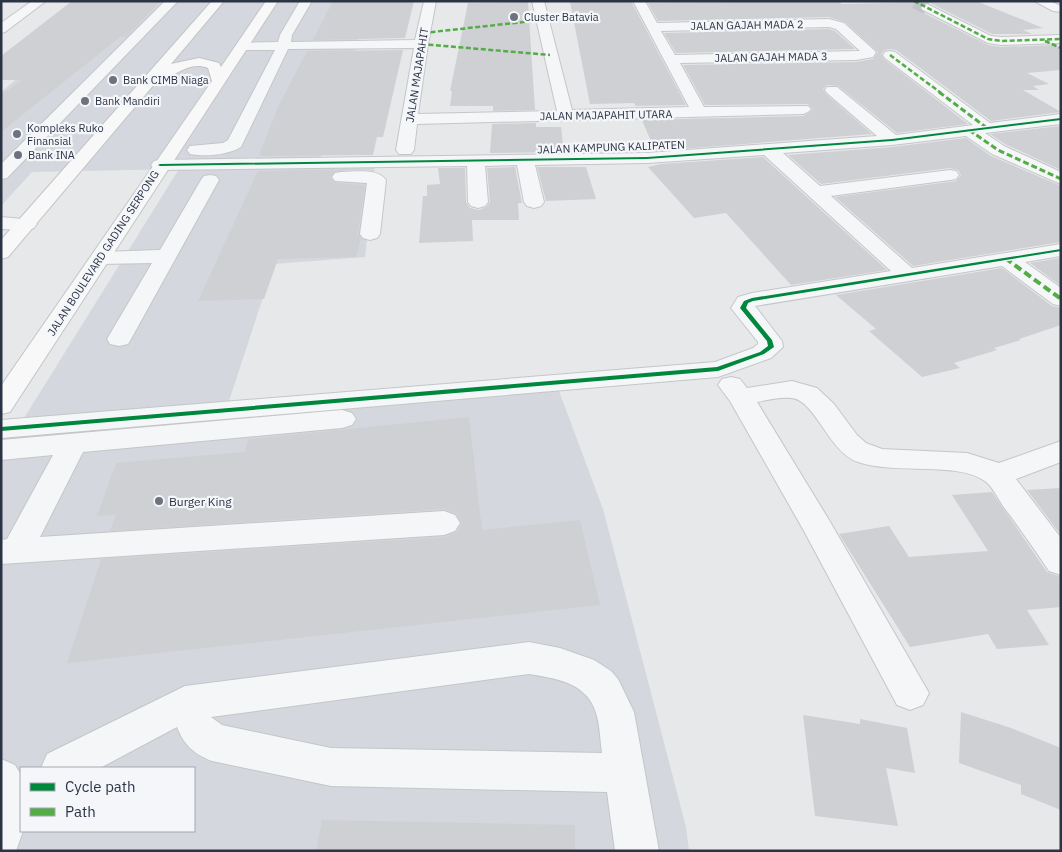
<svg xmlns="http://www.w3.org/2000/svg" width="1062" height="852" font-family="'IBM Plex Sans',sans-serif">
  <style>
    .built { fill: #d4d7dd; fill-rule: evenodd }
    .building { fill: #ced0d3 }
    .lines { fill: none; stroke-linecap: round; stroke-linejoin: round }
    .minor-tunnel { stroke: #c1c4c9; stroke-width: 13; stroke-dasharray: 13 6; stroke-linecap: butt }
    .minor-casing { stroke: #c4c6c8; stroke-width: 2 }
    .major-casing { stroke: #c2c5c8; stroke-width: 2 }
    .minor { fill: #f5f6f7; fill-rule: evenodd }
    .major { fill: #f8f8f8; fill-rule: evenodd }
    .quiet-far2 { stroke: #54ac47; stroke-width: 2.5; stroke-dasharray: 5 2.5; stroke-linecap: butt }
    .quiet-far1 { stroke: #54ac47; stroke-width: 3; stroke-dasharray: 6 3; stroke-linecap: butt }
    .quiet { stroke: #54ac47; stroke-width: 4; stroke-dasharray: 8 4; stroke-linecap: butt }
    .cycleway-casing { stroke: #f4f6f9; stroke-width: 3 }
    .cycleway { fill: #00873e; fill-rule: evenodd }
    .poi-dot { fill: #6c737f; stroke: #f4f6f9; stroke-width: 2 }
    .labels { text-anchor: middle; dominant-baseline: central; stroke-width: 4.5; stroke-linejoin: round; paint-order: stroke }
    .far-poi-label { font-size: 11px; fill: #2b3445; stroke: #f4f6f9; text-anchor: start }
    .far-street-label { font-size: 11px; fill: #2b3445; stroke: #f4f6f9 }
    .poi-label { font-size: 12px; fill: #2b3445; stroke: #f4f6f9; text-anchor: start }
  </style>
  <rect width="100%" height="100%" fill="#e6e8ea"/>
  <path class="built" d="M112 1H371L318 166H375L365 257 274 264 228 404 553 375 603 509 686 827 689 851H1V455L179 169 32 172 1 206V92ZM21 768H194V831H21Z"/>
  <path class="building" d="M72 1H161L126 37H120L1 132V95L22 80H1V56Z
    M333 1H414L405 38 313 40Z
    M629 1 632 3 686 105 636 106 634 103 590 104 570 2Z
    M839 1 842 4 976 1 1043 28 1023 30 1032 34H992L928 2 919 8 922 12 988 45 1001 47 1055 45 1061 48V70L1027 73 1049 84 1033 86 1039 90H1023L1061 112 991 121 896 50 890 49 885 50 881 54 884 59 968 124 897 133 838 86 827 85 823 89 826 94 872 134 655 151 642 120 803 116 809 113 813 109 808 104 705 105 683 65 856 62 873 59 878 52 845 22 829 17 658 21 648 3Z
    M528 2 535 110 493 111V106H450L452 91H450L468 3Z
    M829 29 835 31 855 49 676 53 664 33Z
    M403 50 383 137H377L373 155 259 156 277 109 307 51Z
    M536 123V127H561L564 152 490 153 492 124Z
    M1061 126V170L1005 144 990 134Z
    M966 138 991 156 1061 186V242L913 266 835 197 956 181 961 175 958 170 950 168 821 184 788 155 892 147Z
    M763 157 887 270 791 285 726 213 694 218 648 167 661 164Z
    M515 167 522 203H518L519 220H472L473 241 419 243 423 196H427V185L440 184 438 168H465L466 202 470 208 479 210 486 207 490 202 487 168Z
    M537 167H586L596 199 546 201Z
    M359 169 335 171 330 177 335 183 365 185 358 234 361 238 356 257 278 259 264 299 198 301 258 171 370 169Z
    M1061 258V286L1030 263Z
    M1002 268 1052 306 1061 308V325L1019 339 1021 340 994 348 997 350 954 363 960 368 922 377 869 331 876 329 836 295Z
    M469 417 482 530 580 520 600 605 67 663 101 559 444 537 456 533 462 524 457 514 444 509 110 531 116 515 97 516 116 463 245 452 248 439Z
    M1061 488V535L1027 490Z
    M992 492 1047 572 1061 577V607L1027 610 1049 645 997 649 988 634 910 647 839 534 889 526 909 557 988 551 952 495Z
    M961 712 1011 728 1061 748V810L1021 794V785L959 763Z
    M803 715 860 724V719L907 728 915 773 886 768 898 826 815 816Z
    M322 820 575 825V851H316Z"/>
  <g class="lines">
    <path class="minor-tunnel" d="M915 2 927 8"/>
    <defs>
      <path id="minor" d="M32 1H46L5 32 1 33V23Z
        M165 1H178L7 178 1 179V164Z
        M300 1H312L292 35 291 42 415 40 424 1H436L428 44 418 114 557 111 532 1H544L572 110 689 107 633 1H645L657 23 829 19 844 23 876 52 873 57 856 60 680 63 704 107 808 106 811 109 808 112 803 114 417 124 414 150 411 154H399L396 150 414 48 288 49 241 147C228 155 205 157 190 154L187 150 190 146 223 143 228 140 275 50H243L236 46 238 43 278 42 280 35ZM829 27 836 29 860 51 675 55 661 31Z
        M1034 1H1050L1061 6V12L1053 11Z
        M927 4 991 36 1001 37 1061 35V43L1001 45 988 43 923 10 921 8 923 6Z
        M890 51 895 52 990 123 1061 114V124L985 133 1004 146 1061 172V184L992 154 966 136 892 145 783 153 820 186 950 170 956 171 959 175 956 179 950 180 831 196 912 268 1061 244V256L1025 262 1061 288V306L1053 304 1002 266 755 306 782 341 783 347 771 358 718 377 1 438V420L715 362 753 348 758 344V342L731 308 738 297 752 293 891 271 764 155 647 163 535 165 544 202 541 206 534 208 527 206 524 202 517 165 485 166 488 202 485 206 478 208 471 206 468 202 467 166 160 170 154 169 151 165 154 161 160 160 647 153 877 136 827 93 825 90 827 87H837L896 135 973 125 885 58 883 55 885 52Z
        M341 172C354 172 378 168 386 180L380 234 377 238 370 240 363 238 360 234 367 183 335 181 332 177 335 173Z
        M210 175 216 176 219 180 131 339 128 344 119 346 110 344 107 339 152 263 101 264 94 262 90 258 94 254 101 252 160 250 201 180 204 176Z
        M1 217 34 220 37 224 34 228 27 230 1 229Z
        M731 377 740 379 747 388 792 381 817 388 834 404 857 435 866 443 882 449 967 453 999 463 1061 441V462L1016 479 1061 538V575L1049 571C1034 549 1019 527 1003 506 998 498 992 486 985 481 956 461 896 475 858 462 829 453 815 399 791 398 780 397 768 400 757 402L829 520 929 693 923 705 910 710 897 705 804 531 730 401 718 385 722 379Z
        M342 410 352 413 356 419 352 425 342 428 83 452 40 537 444 511 455 515 460 523 455 531 444 535 1 564V540L7 539 53 455 1 460V440Z
        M529 642 560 648 594 660 611 671 618 679 634 712 659 851H615L607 792 331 786 212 761C194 754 184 745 177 727L100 768H41L47 754 185 686ZM529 674C554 678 585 682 595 710 600 723 600 739 602 753L331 748 222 725 211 717Z
        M1 759 15 765 21 775V831H23L16 851H1Z"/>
      <path id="major" d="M212 1H224L171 64 199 58 219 63 221 67 266 1H278L10 412 1 414V386L212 81 208 68C188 60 174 78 156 82L8 257 1 259V240Z"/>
    </defs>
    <use href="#minor" class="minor-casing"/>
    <use href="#major" class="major-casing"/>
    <use href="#minor" class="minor"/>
    <use href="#major" class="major"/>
    <path class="quiet-far2" d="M914 1 988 39 1001 41 1061 39
      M423 33 542 20
      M1045 41 1061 48
      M421 44 550 55
      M890 55 941 93"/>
    <path class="quiet-far1" d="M939 92 987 128
      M969 130 998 150 1061 179"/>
    <path class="quiet" d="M1005 258 1061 299"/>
    <defs>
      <path id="cycleway" d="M1061 118V120L892 141 647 159 160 166 158 165 160 164 647 157 892 139Z
        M1061 249V251L753 301 748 303 746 308 772 340 774 347 764 354 718 371 1 431V427L717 367 760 352 768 346 767 341 740 308 744 301 752 298Z"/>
    </defs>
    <use href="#cycleway" class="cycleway-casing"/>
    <use href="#cycleway" class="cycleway"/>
  </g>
  <g class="poi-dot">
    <circle cx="514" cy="17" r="5"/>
    <circle cx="113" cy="80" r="5"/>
    <circle cx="85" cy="101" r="5"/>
    <circle cx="17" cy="134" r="5"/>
    <circle cx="18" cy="155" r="5"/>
    <circle cx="159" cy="501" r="5"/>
  </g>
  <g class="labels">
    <g class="far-poi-label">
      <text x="524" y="17">Cluster Batavia</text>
      <text x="123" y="80">Bank CIMB Niaga</text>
      <text x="95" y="101">Bank Mandiri</text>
      <text x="27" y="128">Kompleks Ruko<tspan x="27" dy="13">Finansial</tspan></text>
      <text x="28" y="155">Bank INA</text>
    </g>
    <g class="far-street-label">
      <text transform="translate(747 25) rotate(-1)">JALAN GAJAH MADA 2</text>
      <text transform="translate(771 57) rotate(-1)">JALAN GAJAH MADA 3</text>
      <text transform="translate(417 75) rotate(-81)">JALAN MAJAPAHIT</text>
      <text transform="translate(606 115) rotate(-1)">JALAN MAJAPAHIT UTARA</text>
      <text transform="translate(611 147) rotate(-2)">JALAN KAMPUNG KALIPATEN</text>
      <text transform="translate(103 253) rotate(-57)">JALAN BOULEVARD GADING SERPONG</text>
    </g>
    <g class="poi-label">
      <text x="169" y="501">Burger King</text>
    </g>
  </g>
  <rect width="1062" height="852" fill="none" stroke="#2b3445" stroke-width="5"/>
  <rect x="20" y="767" width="175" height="65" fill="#f4f6f9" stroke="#a4a8b1"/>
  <rect x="30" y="783" width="25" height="8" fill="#00873e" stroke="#a4a8b1"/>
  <text x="65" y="792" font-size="15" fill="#2b3445">Cycle path</text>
  <rect x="30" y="808" width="25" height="8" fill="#54ac47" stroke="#a4a8b1"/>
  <text x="65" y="817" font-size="15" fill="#2b3445">Path</text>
</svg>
